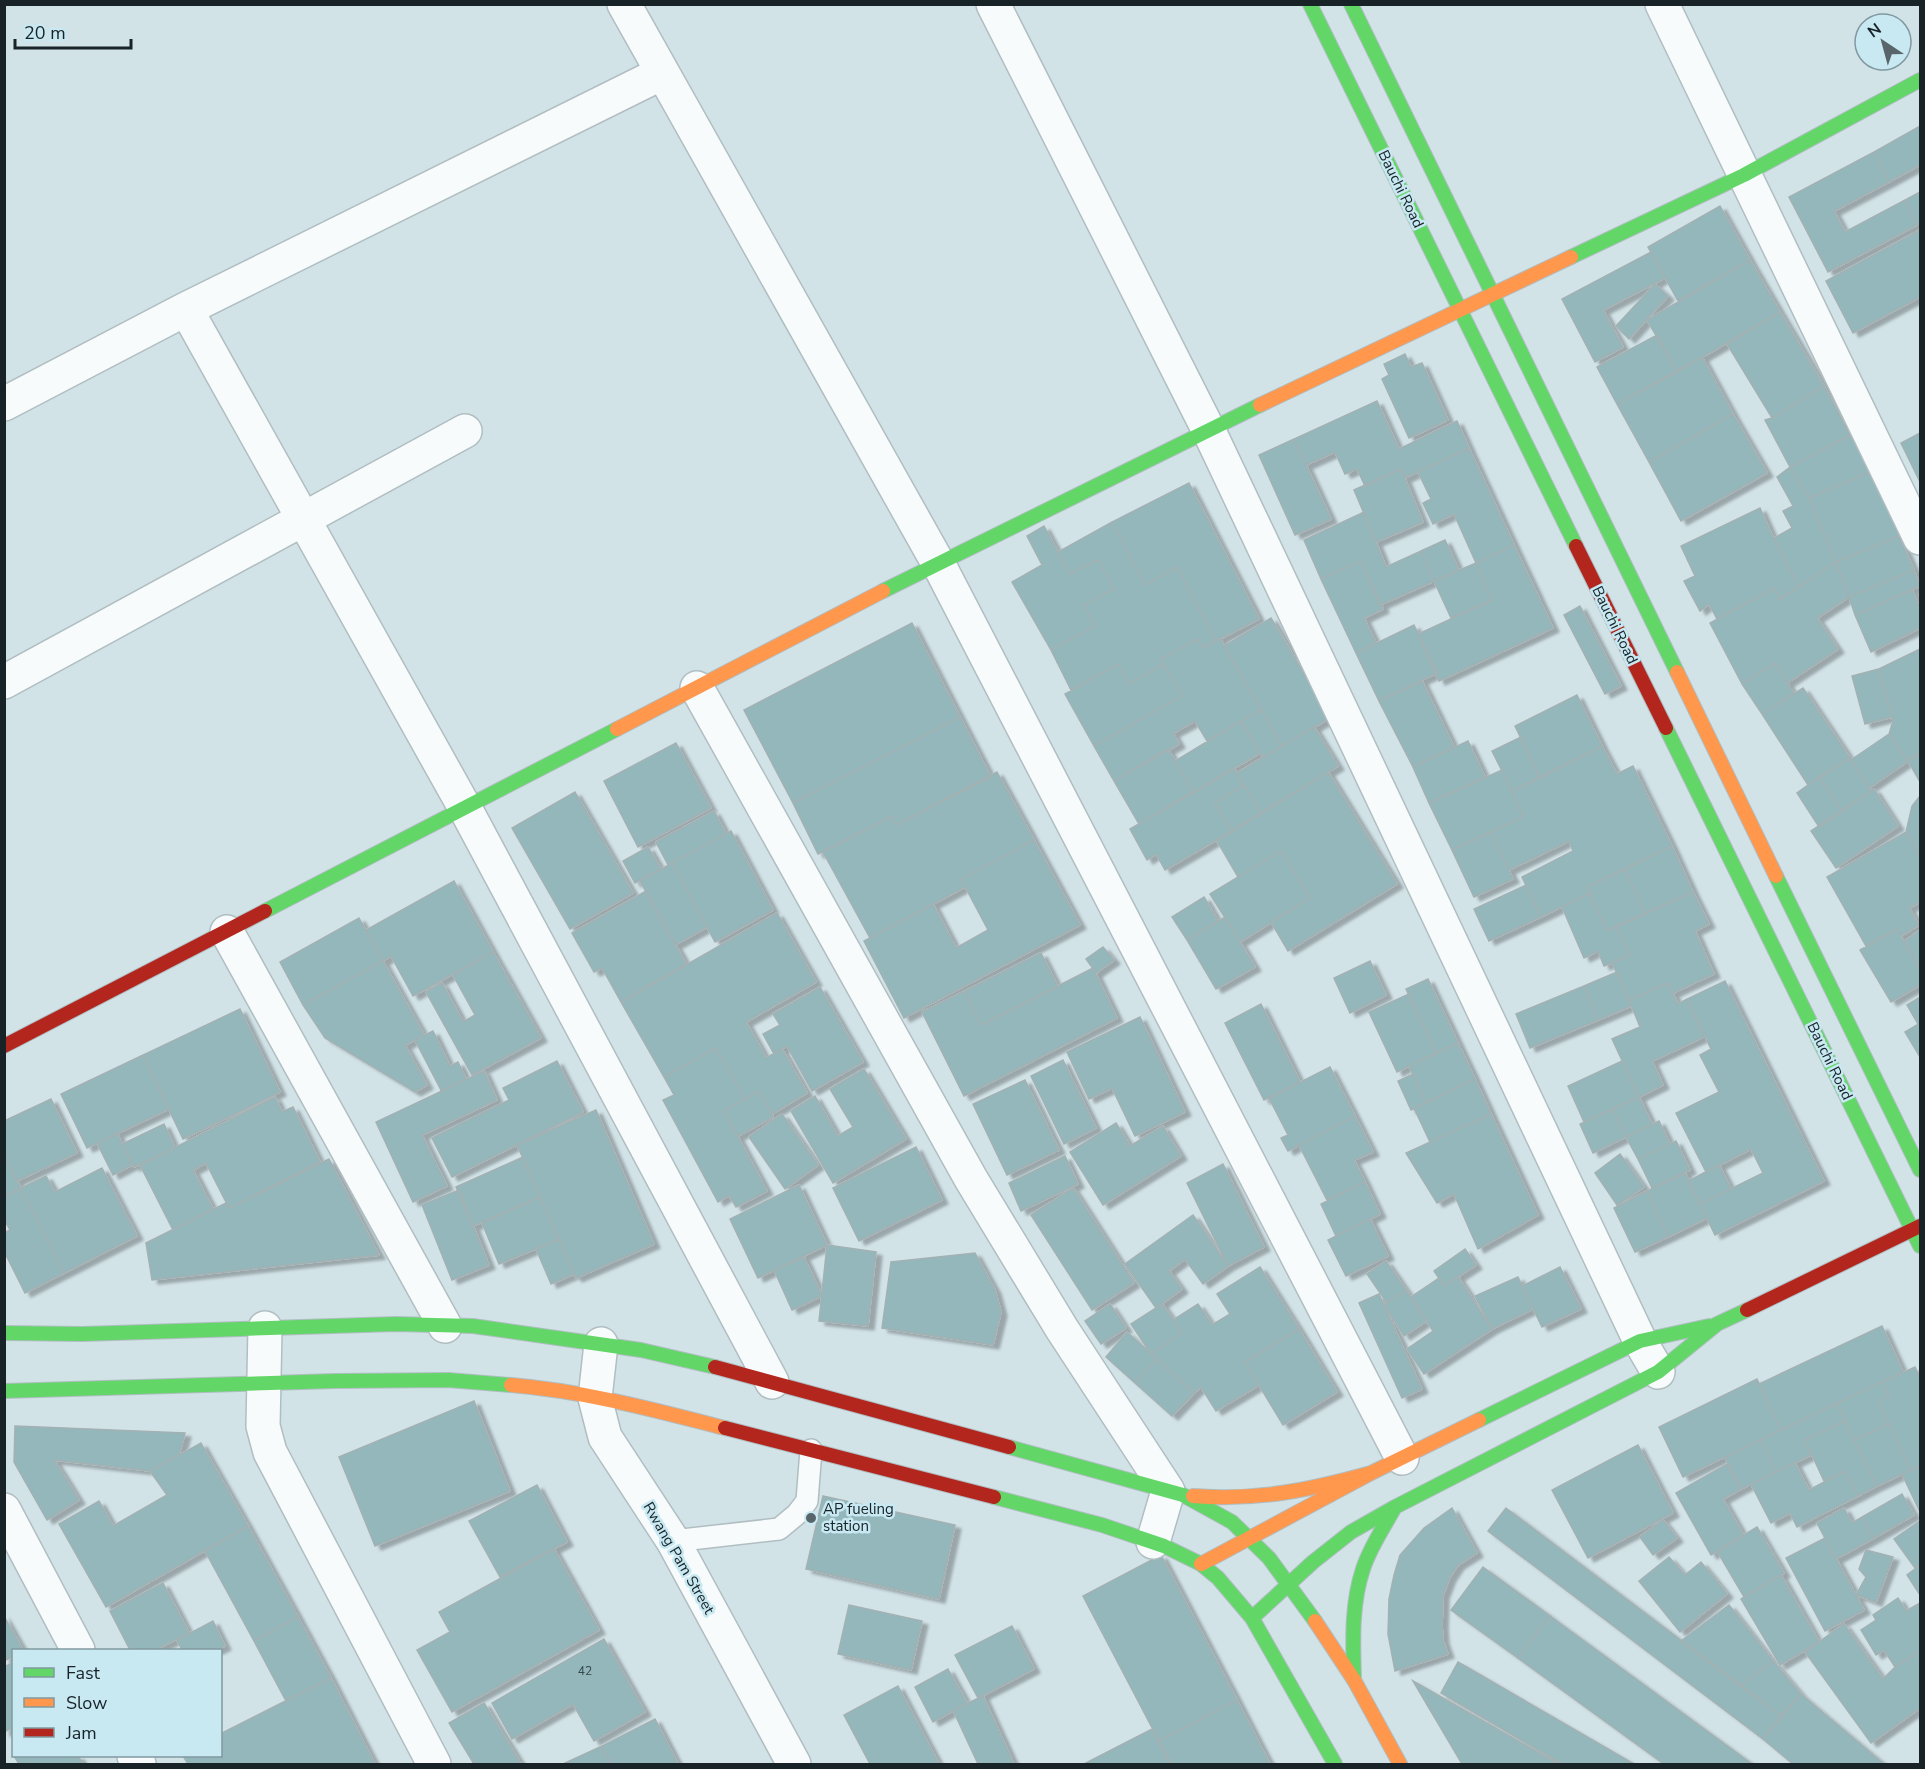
<svg xmlns="http://www.w3.org/2000/svg" width="1925" height="1769" font-family="'Nunito Sans',sans-serif">
  <style>
    .building { fill: #93b7bb; stroke: #a3b1b3; stroke-width: 1.5; filter: url(#shadow) }
    .lines { fill: none; stroke-linecap: round; stroke-linejoin: round }
    .lane-casing { stroke: #b0bec2; stroke-width: 24 }
    .street-casing { stroke: #b0bec2; stroke-width: 36 }
    .fast-casing { stroke: #b0bec2; stroke-width: 16 }
    .slow-casing { stroke: #b0bec2; stroke-width: 16 }
    .jam-casing { stroke: #b0bec2; stroke-width: 16 }
    .lane { stroke: #f8fbfc; stroke-width: 21 }
    .street { stroke: #f8fbfc; stroke-width: 33 }
    .fast { stroke: #63d668; stroke-width: 14 }
    .slow { stroke: #ff974d; stroke-width: 14 }
    .jam { stroke: #b3261e; stroke-width: 14 }
    .poi-dot { fill: #58666b; stroke: #c8e8f2; stroke-width: 2 }
    .labels { text-anchor: middle; dominant-baseline: central; stroke-width: 5; stroke-linejoin: round; paint-order: stroke }
    .number-label { font-size: 12px; fill: #36484c }
    .street-label { font-size: 15px; fill: #172327; stroke: #c8e8f2 }
    .poi-label { font-size: 15px; fill: #172327; stroke: #c8e8f2; text-anchor: start }
  </style>
  <defs>
    <filter id="shadow"><feDropShadow dx="6" dy="4" stdDeviation="1.5" flood-color="#0004"/></filter>
  </defs>
  <rect width="100%" height="100%" fill="#d2e3e8"/>
  <path class="building" d="M1920 126V165L1889 182 1874 152Z
    M1874 152 1889 182 1834 211 1845 232 1905 200 1917 225 1828 272 1789 197Z
    M1920 192V223L1917 225 1905 200Z
    M1720 206 1750 260 1678 301 1648 247Z
    M1920 230V297L1853 333 1826 281Z
    M1651 252 1665 278 1603 310 1623 347 1595 362 1562 299Z
    M1750 260 1780 312 1677 372 1647 320Z
    M1655 284 1668 296 1629 339 1616 326Z
    M1780 312 1824 386 1772 418 1727 344Z
    M1657 335 1677 372 1617 404 1597 367Z
    M1405 354 1411 367 1422 363 1448 420 1409 438 1382 379 1389 375 1384 364Z
    M1702 357 1733 414 1649 462 1617 404Z
    M1824 386 1850 435 1790 467 1765 420 1772 418Z
    M1377 401 1399 449 1457 421 1469 448 1405 478 1401 469 1365 486 1357 469 1345 474 1335 452 1306 465 1294 439Z
    M1733 414 1767 473 1681 521 1649 462Z
    M1920 433V482L1901 443Z
    M1850 435 1872 471 1809 498 1790 467Z
    M1294 439 1331 519 1295 535 1259 455Z
    M1469 448 1514 545 1476 563 1454 514 1433 524 1423 503 1431 499 1418 472Z
    M1790 467 1809 498 1836 562 1799 587 1774 538 1792 528 1783 511 1793 506 1777 477Z
    M1401 469 1423 522 1376 542 1354 490Z
    M1872 471 1899 536 1836 562 1809 498Z
    M1189 483 1259 619 1216 641 1177 567 1145 585 1112 522Z
    M1760 508 1771 533 1799 587 1779 600 1775 588 1717 619 1709 604 1700 611 1684 581 1695 576 1681 546Z
    M1364 512 1386 567 1421 551 1434 581 1380 605 1361 561 1321 579 1304 540Z
    M1112 522 1145 585 1177 567 1216 641 1203 648 1198 639 1161 659 1164 664 1129 684 1118 664 1071 690 1051 650 1095 626 1084 605 1114 589 1098 560 1070 574 1058 552Z
    M1044 526 1070 574 1098 560 1114 589 1084 605 1095 626 1051 650 1012 582 1042 565 1027 536Z
    M1899 536 1914 570 1849 597 1836 562Z
    M1445 540 1459 570 1434 581 1421 551Z
    M1514 545 1553 628 1439 681 1418 634 1492 600 1476 563Z
    M1361 561 1383 609 1364 618 1376 643 1356 653 1321 579Z
    M1836 562 1849 597 1817 618 1838 649 1787 683 1775 663 1742 684 1710 623 1775 588 1779 600Z
    M1476 563 1492 600 1451 618 1434 581Z
    M1914 570 1920 586 1855 615 1849 597Z
    M1912 590 1920 607V628L1871 652 1855 615Z
    M1580 606 1621 686 1605 694 1564 615Z
    M1271 618 1330 718 1282 746 1224 646Z
    M912 623 960 717 793 803 744 710Z
    M1414 625 1437 673 1379 701 1356 653Z
    M1220 638 1261 710 1207 741 1195 721 1173 733 1179 744 1114 781 1094 746 1182 696 1161 659 1198 639 1203 648Z
    M1920 649V752L1908 761 1889 734 1893 721 1879 669Z
    M1775 663 1794 694 1762 714 1742 684Z
    M1118 664 1129 684 1164 664 1182 696 1094 746 1065 694Z
    M1879 669 1892 717 1865 724 1852 676Z
    M1422 681 1454 747 1413 767 1379 701Z
    M1803 688 1850 758 1808 785 1762 714Z
    M1577 695 1602 746 1540 778 1515 726Z
    M1261 710 1282 746 1263 758 1241 721Z
    M960 717 991 777 896 825 892 816 818 854 793 803Z
    M1241 721 1260 753 1193 793 1175 761Z
    M1314 727 1338 766 1261 813 1237 773Z
    M1889 734 1908 761 1869 788 1851 760Z
    M1521 737 1540 778 1512 791 1492 751Z
    M1468 741 1485 777 1429 803 1413 767Z
    M676 743 711 808 638 847 604 781Z
    M1602 746 1617 774 1633 766 1672 846 1587 887 1590 893 1541 917 1522 877 1573 851 1569 841 1509 870 1491 832 1523 817 1512 791Z
    M1168 749 1193 793 1139 824 1114 781Z
    M1920 754V782L1908 761Z
    M1850 758 1871 791 1842 811 1819 777Z
    M1234 768 1244 785 1215 803 1232 831 1165 870 1156 854 1147 860 1130 829Z
    M1502 770 1523 817 1452 850 1429 803Z
    M997 772 1034 840 961 879 965 887 870 938 823 852 892 816 896 825Z
    M1328 772 1397 884 1288 951 1271 922 1310 898 1281 851 1238 877 1217 841Z
    M1819 777 1842 811 1819 827 1797 793Z
    M1244 785 1261 813 1232 831 1215 803Z
    M1874 789 1898 826 1836 868 1811 831Z
    M575 792 633 893 570 929 512 828Z
    M1920 796V858L1906 832 1912 806Z
    M714 811 726 834 668 865 656 842Z
    M731 831 773 910 715 942 672 863Z
    M1491 832 1513 879 1474 897 1452 850Z
    M1906 832 1920 858V902L1909 908 1919 925 1901 936 1897 929 1866 946 1827 877Z
    M1034 840 1080 925 904 1018 864 941 933 904 956 948 988 930 961 879Z
    M1672 846 1693 892 1645 914 1625 869Z
    M648 847 661 869 635 883 623 861Z
    M1281 851 1310 898 1240 942 1210 894Z
    M672 863 707 927 675 945 640 881Z
    M1625 869 1645 914 1607 931 1587 887Z
    M454 881 493 952 413 996 391 956 383 961 366 930Z
    M1526 885 1541 917 1489 941 1474 909Z
    M646 891 686 964 621 1002 602 968 594 972 572 933Z
    M1693 892 1709 924 1695 931 1714 974 1673 993 1668 983 1629 1000 1612 963 1630 955 1616 926Z
    M1590 893 1607 931 1616 926 1630 955 1604 966 1598 951 1584 958 1562 907Z
    M1204 897 1218 921 1187 940 1172 917Z
    M777 913 816 982 746 1022 766 1058 782 1049 807 1093 772 1114 759 1091 745 1099 716 1048 664 1077 621 1002Z
    M1225 917 1255 967 1216 989 1187 940Z
    M359 918 383 961 303 1005 280 962Z
    M1897 929 1920 969V985L1891 1002 1860 950Z
    M1920 930V969L1904 942Z
    M1103 947 1114 960 1096 973 1086 959Z
    M493 952 541 1038 472 1075 426 992 442 983 463 1022 475 1015 453 975Z
    M1041 953 1058 987 981 1025 965 991Z
    M383 961 424 1035 405 1045 427 1085 415 1092 325 1038 303 1005Z
    M1370 961 1386 995 1350 1013 1334 978Z
    M1093 968 1117 1018 964 1096 922 1012 965 991 981 1025Z
    M1617 972 1631 1006 1598 1020 1584 986Z
    M1428 979 1458 1043 1436 1053 1406 989Z
    M1725 981 1824 1181 1715 1235 1700 1204 1763 1173 1751 1149 1706 1172 1676 1113 1719 1092 1700 1055 1711 1049 1687 999Z
    M1668 983 1678 1004 1687 999 1704 1037 1652 1061 1663 1085 1639 1097 1612 1039 1640 1027 1629 1000Z
    M1584 986 1598 1020 1530 1048 1516 1014Z
    M820 987 863 1062 812 1091 787 1046 774 1054 763 1034 780 1025 773 1014Z
    M1409 994 1436 1053 1397 1072 1369 1012Z
    M1920 997V1023L1918 1024 1907 1005Z
    M1261 1004 1300 1082 1264 1100 1225 1023Z
    M240 1009 280 1092 183 1139 143 1055Z
    M1140 1017 1185 1112 1135 1136 1112 1088 1089 1099 1067 1052Z
    M1920 1023V1057L1905 1032Z
    M433 1031 450 1066 458 1062 466 1079 442 1092 415 1040Z
    M1458 1043 1475 1079 1426 1103 1409 1066Z
    M716 1048 745 1099 724 1111 767 1191 736 1207 729 1195 718 1202 663 1100 674 1095 664 1077Z
    M143 1055 169 1109 87 1148 61 1094Z
    M1063 1060 1096 1128 1064 1144 1031 1076Z
    M557 1061 583 1112 452 1177 432 1138 509 1100 503 1088Z
    M1622 1061 1639 1097 1584 1122 1568 1086Z
    M1330 1067 1355 1116 1288 1151 1281 1138 1288 1135 1269 1098Z
    M864 1069 906 1139 833 1183 791 1111 815 1096 838 1136 853 1127 830 1089Z
    M484 1071 497 1100 422 1135 447 1186 413 1202 376 1122Z
    M1413 1074 1426 1103 1411 1110 1398 1081Z
    M1475 1079 1491 1114 1430 1142 1414 1108Z
    M1025 1080 1059 1150 1007 1175 973 1104Z
    M759 1091 773 1117 738 1136 724 1111Z
    M275 1097 282 1112 293 1107 320 1162 229 1208 206 1163 193 1170 213 1209 173 1230 140 1165Z
    M1639 1097 1652 1124 1626 1137 1613 1109Z
    M51 1099 77 1153 17 1181 4 1155V1121Z
    M1613 1109 1626 1137 1593 1153 1580 1124Z
    M596 1110 654 1244 576 1278 517 1145Z
    M782 1114 818 1165 785 1189 749 1137Z
    M1491 1114 1538 1215 1478 1249 1454 1194 1437 1203 1406 1153Z
    M1355 1116 1373 1152 1354 1160 1365 1182 1327 1200 1299 1145Z
    M1659 1121 1670 1144 1638 1159 1626 1137Z
    M1116 1123 1130 1146 1163 1126 1181 1156 1103 1205 1070 1152Z
    M164 1124 175 1148 134 1167 122 1144Z
    M117 1133 132 1165 113 1175 97 1143Z
    M1676 1141 1690 1170 1652 1188 1638 1159Z
    M916 1147 942 1200 859 1241 833 1188Z
    M1620 1154 1644 1187 1617 1205 1595 1173Z
    M4 1155 21 1188 4 1197Z
    M1065 1156 1078 1184 1021 1211 1009 1183Z
    M523 1157 540 1197 473 1226 456 1187Z
    M329 1159 379 1255 152 1280 146 1243 226 1203 229 1208Z
    M1223 1164 1264 1247 1228 1266 1187 1183Z
    M1719 1165 1731 1189 1700 1204 1688 1181Z
    M102 1168 137 1236 64 1273 21 1188 46 1176 55 1192Z
    M1685 1173 1707 1218 1668 1237 1647 1191Z
    M1365 1182 1380 1214 1336 1236 1321 1204Z
    M799 1185 827 1245 758 1278 730 1219Z
    M21 1188 64 1273 25 1293 4 1251V1233L10 1230 4 1219V1197Z
    M1073 1188 1134 1283 1092 1310 1031 1215Z
    M459 1190 489 1265 452 1280 422 1205Z
    M1647 1191 1668 1237 1635 1252 1614 1208Z
    M540 1197 559 1239 499 1264 482 1223Z
    M1193 1215 1228 1266 1203 1284 1185 1259 1169 1271 1182 1289 1156 1308 1125 1264Z
    M1370 1219 1388 1256 1346 1276 1328 1240Z
    M559 1239 574 1274 551 1284 536 1249Z
    M827 1245 876 1252 868 1326 819 1321Z
    M1465 1249 1476 1265 1444 1286 1434 1271Z
    M975 1253 995 1290 1001 1312 993 1345 882 1328 891 1262Z
    M804 1257 822 1296 792 1310 774 1270Z
    M1386 1261 1406 1290 1387 1303 1367 1274Z
    M1260 1267 1299 1329 1245 1362 1259 1385 1216 1411 1201 1387 1194 1393 1151 1354 1182 1333 1173 1320 1198 1304 1212 1325 1230 1314 1217 1294Z
    M1560 1267 1581 1309 1542 1327 1522 1286Z
    M1458 1277 1492 1329 1424 1374 1407 1349 1433 1331 1411 1297 1439 1278 1444 1286Z
    M1518 1277 1533 1309 1492 1329 1475 1296Z
    M1406 1290 1426 1321 1404 1336 1384 1305Z
    M1379 1294 1422 1389 1402 1398 1359 1303Z
    M1110 1304 1126 1328 1101 1344 1085 1321Z
    M1162 1304 1182 1333 1151 1354 1131 1324Z
    M1882 1326 1903 1372 1781 1430 1759 1384Z
    M1299 1329 1337 1392 1283 1425 1245 1362Z
    M1127 1332 1157 1359 1135 1383 1106 1357Z
    M1157 1359 1194 1393 1172 1416 1135 1383Z
    M1915 1367 1920 1378V1466L1911 1470 1878 1401 1889 1396 1882 1382Z
    M1757 1379 1781 1430 1683 1477 1659 1427Z
    M1882 1382 1889 1396 1878 1401 1889 1424 1854 1440 1837 1403Z
    M474 1401 510 1491 375 1546 339 1457Z
    M1837 1403 1845 1421 1805 1440 1811 1455 1776 1472 1761 1440Z
    M1845 1421 1877 1486 1858 1496 1845 1471 1824 1481 1805 1440Z
    M1889 1424 1911 1470 1877 1486 1854 1440Z
    M15 1426 185 1433 179 1455 150 1471 54 1460 79 1500 47 1520 14 1462Z
    M1761 1440 1776 1472 1741 1489 1725 1457Z
    M201 1443 248 1526 106 1607 59 1524 99 1501 113 1526 167 1495 150 1471Z
    M1638 1445 1673 1513 1588 1558 1552 1490Z
    M1795 1463 1809 1490 1845 1471 1858 1496 1797 1527 1790 1513 1771 1523 1751 1484Z
    M1727 1464 1741 1489 1723 1499 1744 1536 1711 1555 1676 1493Z
    M1920 1466V1512L1902 1474Z
    M537 1485 567 1542 500 1577 469 1521Z
    M1902 1494 1914 1515 1874 1538 1862 1517Z
    M823 1496 955 1525 939 1599 806 1569Z
    M1452 1508 1477 1553 1458 1565 1450 1577 1443 1595 1442 1626 1443 1640 1448 1654 1395 1671 1388 1634 1389 1599 1394 1575 1400 1555 1424 1528Z
    M1506 1508 1781 1716 1763 1739 1488 1531Z
    M1844 1508 1852 1523 1862 1517 1874 1538 1836 1559 1817 1523Z
    M1663 1520 1677 1538 1653 1555 1640 1537Z
    M1920 1521V1565L1915 1568 1894 1539Z
    M248 1526 298 1617 254 1641 205 1551Z
    M1757 1527 1784 1573 1744 1597 1717 1551Z
    M1825 1538 1864 1610 1825 1631 1786 1558Z
    M554 1549 599 1630 452 1712 417 1650 450 1632 439 1612Z
    M1866 1550 1893 1557 1876 1602 1856 1595 1866 1577 1859 1569Z
    M1161 1555 1237 1700 1159 1741 1083 1596Z
    M1669 1557 1685 1575 1701 1562 1727 1594 1680 1632 1639 1581Z
    M1920 1565V1595L1907 1575Z
    M1483 1567 1550 1616 1518 1658 1451 1610Z
    M1781 1575 1819 1642 1780 1665 1741 1599Z
    M163 1583 189 1633 155 1650H130L110 1611Z
    M1898 1598 1906 1611 1920 1603V1651L1895 1667 1884 1650 1876 1655 1861 1630 1876 1620 1873 1615Z
    M849 1605 922 1621 911 1670 838 1654Z
    M1729 1605 1773 1661 1740 1686 1681 1641Z
    M4 1616 23 1650H14V1656L4 1661Z
    M1550 1616 1752 1764H1664L1518 1658Z
    M298 1617 331 1678 286 1701 254 1641Z
    M213 1621 225 1646 217 1650H182L177 1640Z
    M1844 1624 1883 1679 1895 1667 1920 1651V1708L1871 1743 1805 1652Z
    M1012 1626 1034 1669 978 1698 955 1655Z
    M604 1639 645 1712 594 1741 573 1704 512 1739 492 1703Z
    M1773 1661 1801 1694 1781 1716 1740 1686Z
    M14 1662V1727L4 1732V1667Z
    M1458 1662 1634 1764H1562L1441 1693Z
    M948 1669 967 1703 933 1722 915 1687Z
    M331 1678 375 1764H188L183 1756H220V1734Z
    M1413 1681 1559 1764H1462Z
    M898 1686 939 1764H870L844 1715Z
    M1801 1694 1884 1764H1793L1763 1739Z
    M983 1696 1014 1764H978L953 1710Z
    M1237 1700 1270 1764H1171L1159 1741Z
    M484 1703 521 1764H474L449 1723Z
    M655 1719 678 1764H611L602 1746Z
    M1152 1729 1170 1764H1084Z
    M602 1746 611 1764H563Z
    M14 1756H78L83 1764H19Z"/>
  <g class="lines">
    <defs>
      <path id="lane" d="M673 1541 779 1529 797 1514 807 1501 811 1450"/>
      <path id="street" d="M624 4 938 563 1402 1458
        M993 4 1208 429 1640 1341 1658 1372
        M1662 4 1920 538
        M186 309 465 808 772 1382
        M4 404 186 309 662 73
        M4 682 465 431
        M697 688 971 1179 1062 1329 1168 1491 1153 1542
        M227 932 445 1326
        M265 1328 263 1426 270 1452 434 1764
        M601 1344 595 1398 605 1437 673 1541 794 1764
        M4 1510 78 1650
        M134 1756 139 1764"/>
      <path id="fast" d="M1310 4 1576 546
        M1351 4 1677 672
        M1571 257 1744 175 1920 80
        M883 591 1260 405
        M1666 728 1920 1246
        M1776 876 1920 1170
        M265 911 617 729
        M4 1333 82 1334 396 1324 473 1326 641 1350 715 1367
        M4 1391 335 1381 448 1380 511 1385
        M1479 1420 1640 1341 1709 1326
        M1009 1447 1183 1495 1232 1522 1269 1558 1315 1621
        M994 1497 1102 1525 1164 1546 1201 1564 1218 1578 1252 1618 1335 1764
        M1252 1618 1313 1562 1351 1532 1395 1507 1658 1372 1717 1324 1747 1310
        M1354 1680C1353 1643 1351 1605 1363 1569 1370 1547 1384 1527 1395 1507"/>
      <path id="slow" d="M1260 405 1571 257
        M1677 672 1776 876
        M617 729 883 591
        M511 1385C584 1391 655 1410 725 1428
        M1193 1496C1257 1501 1310 1490 1371 1473
        M1201 1564 1371 1473 1479 1420
        M1315 1621 1354 1680 1400 1764"/>
      <path id="jam" d="M1576 546 1666 728
        M4 1046 265 911
        M1747 1310 1920 1226
        M715 1367 1009 1447
        M725 1428 994 1497"/>
    </defs>
    <use href="#lane" class="lane-casing"/>
    <use href="#street" class="street-casing"/>
    <use href="#fast" class="fast-casing"/>
    <use href="#slow" class="slow-casing"/>
    <use href="#jam" class="jam-casing"/>
    <use href="#lane" class="lane"/>
    <use href="#street" class="street"/>
    <use href="#fast" class="fast"/>
    <use href="#slow" class="slow"/>
    <use href="#jam" class="jam"/>
  </g>
  <circle class="poi-dot" cx="811" cy="1518" r="6"/>
  <g class="labels">
    <g class="number-label">
      <text x="585" y="1671">42</text>
    </g>
    <g class="street-label">
      <text transform="translate(1401 189) rotate(64)">Bauchi Road</text>
      <text transform="translate(1615 625) rotate(64)">Bauchi Road</text>
      <text transform="translate(1830 1061) rotate(64)">Bauchi Road</text>
      <text transform="translate(679 1558) rotate(60)">Rwang Pam Street</text>
    </g>
    <g class="poi-label">
      <text x="823" y="1509">AP fueling<tspan x="823" dy="17">station</tspan></text>
    </g>
  </g>
  <rect width="1925" height="1769" fill="none" stroke="#172327" stroke-width="12"/>
  <rect x="12" y="1649" width="210" height="108" fill="#c8e8f2" stroke="#8199a1" stroke-width="1.5"/>
  <rect x="24" y="1668" width="30" height="9" fill="#63d668" stroke="#8199a1" stroke-width="1.5"/>
  <text x="66" y="1679" font-size="18" fill="#172327">Fast</text>
  <rect x="24" y="1698" width="30" height="9" fill="#ff974d" stroke="#8199a1" stroke-width="1.5"/>
  <text x="66" y="1709" font-size="18" fill="#172327">Slow</text>
  <rect x="24" y="1728" width="30" height="9" fill="#b3261e" stroke="#8199a1" stroke-width="1.5"/>
  <text x="66" y="1739" font-size="18" fill="#172327">Jam</text>
  <g transform="translate(1883 42) rotate(324)"><circle r="28" fill="#c8e8f2" stroke="#8199a1" stroke-width="1.5"/>
  <path d="M0-4.5L10 22L0 15L-10 22Z" fill="#58666b"/>
  <text y="-9" font-size="16" font-weight="bold" text-anchor="middle" fill="#172327">N</text>
  </g>
  <path d="M15 39v9h116v-9" fill="none" stroke="#172327" stroke-width="3"/>
  <text x="24" y="39" font-size="18" fill="#172327" stroke="#c8e8f2" stroke-width="4.5" paint-order="stroke">20 m</text>
</svg>
